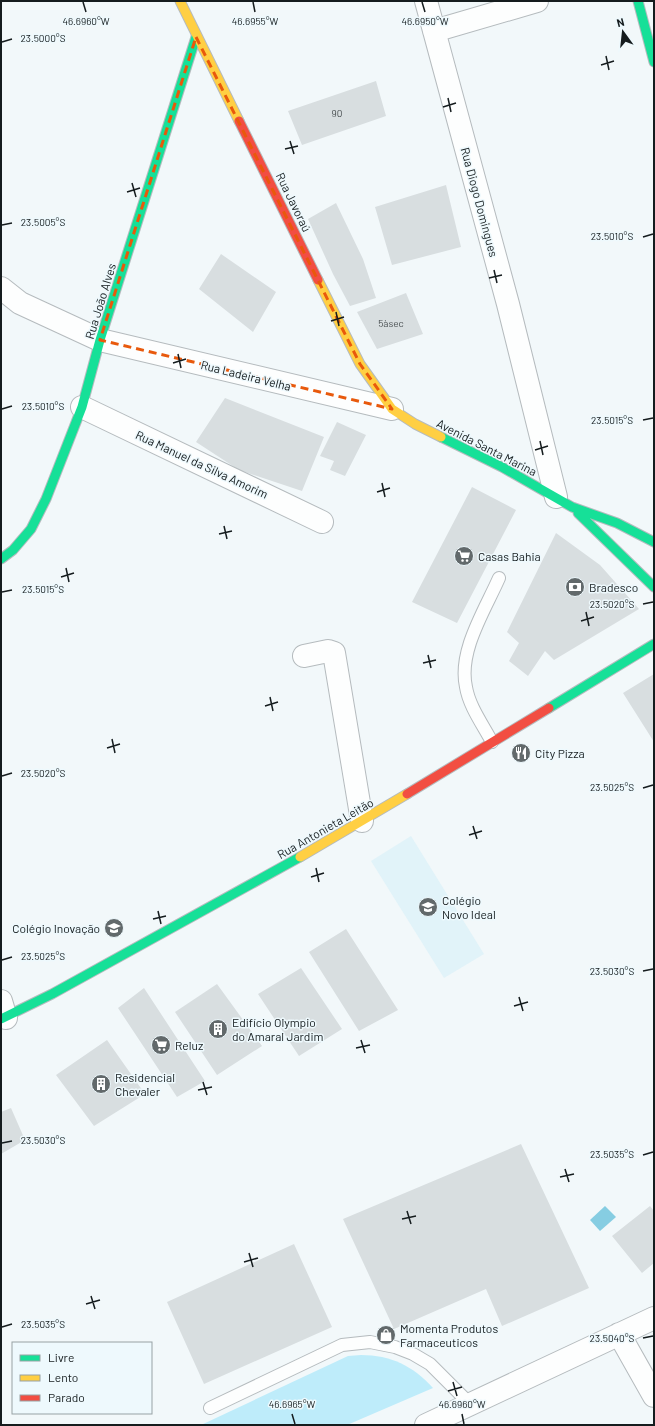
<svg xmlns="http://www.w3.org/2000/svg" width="655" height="1426" font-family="Barlow,sans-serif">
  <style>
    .built { fill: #e1f3f9 }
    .green { fill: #beecfa }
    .water { fill: #86cde2 }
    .building { fill: #d8dee0 }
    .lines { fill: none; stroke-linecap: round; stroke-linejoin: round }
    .lane-casing { stroke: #b5bbbe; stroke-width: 14 }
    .street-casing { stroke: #b5bbbe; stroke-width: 24 }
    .fast-casing { stroke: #b5bbbe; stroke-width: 11 }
    .slow-casing { stroke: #b5bbbe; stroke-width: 11 }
    .jam-casing { stroke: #b5bbbe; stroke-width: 11 }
    .lane { stroke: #fdfefe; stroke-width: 12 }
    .street { stroke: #fdfefe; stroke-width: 22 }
    .fast { stroke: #16e098; stroke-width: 9 }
    .slow { stroke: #ffcf43; stroke-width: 9 }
    .jam { stroke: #f24e42; stroke-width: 9 }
    .marked { fill: none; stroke: #e8590c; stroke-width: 3; stroke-dasharray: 8 5; stroke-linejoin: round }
    .ticks { fill: none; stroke: #151c1e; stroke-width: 1.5 }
    .labels { text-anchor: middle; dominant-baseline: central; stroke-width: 3; stroke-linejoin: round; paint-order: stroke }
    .number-label { font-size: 10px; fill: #484e50 }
    .street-label { font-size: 12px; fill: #151c1e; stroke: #eef9fd }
    .poi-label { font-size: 12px; fill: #151c1e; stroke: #eef9fd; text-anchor: start }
    .ticks-label { font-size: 10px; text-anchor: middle; fill: #151c1e; stroke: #eef9fd; stroke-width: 3; stroke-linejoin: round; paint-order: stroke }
  </style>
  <rect width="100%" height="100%" fill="#f2f8fa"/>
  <path class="built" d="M411 836 484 954 444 978 371 861Z"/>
  <path class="green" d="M361 1355C391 1355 413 1366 433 1388L347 1425H201L348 1356Z"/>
  <path class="water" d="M605 1206 616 1217 600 1231 590 1220Z"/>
  <path class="building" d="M376 81 386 116 302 145 288 111Z
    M446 185 461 247 392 265 375 207Z
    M336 203 363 259 376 298 350 306 333 274 308 219Z
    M221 254 276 292 253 332 199 289Z
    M406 293 423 334 377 349 357 312Z
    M225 398 324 437 302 491 239 470 196 442Z
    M337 422 366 435 345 476 330 470 334 461 320 456Z
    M472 487 516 510 457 623 412 602Z
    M556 533 600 565 639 609 554 660 545 651 528 676 509 661 519 643 507 632Z
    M654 674V742L623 693Z
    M346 929 398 1010 359 1031 309 952Z
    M301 968 342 1029 299 1056 258 994Z
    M217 984 262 1046 217 1075 175 1012Z
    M144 988 205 1081 177 1097 118 1008Z
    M107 1040 145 1094 94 1126 56 1075Z
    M11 1108 25 1140 1 1154V1112Z
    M521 1144 589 1288 502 1326 486 1289 394 1329 343 1219Z
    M650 1206 654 1211V1263L642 1273 612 1236Z
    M294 1244 332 1327 204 1384 167 1302Z"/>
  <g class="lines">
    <defs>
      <path id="lane" d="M492 742C483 725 469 706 466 687 458 651 485 610 499 578
        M210 1408 342 1345 370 1342 395 1347 413 1354 430 1364 470 1404"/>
      <path id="street" d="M426 1 508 304 556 497
        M434 31 537 1
        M1 288 20 303 100 340 392 409
        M82 407 322 522
        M304 656 328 651 334 653 362 821
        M1 1001 6 1018
        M619 1334 654 1396
        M426 1425 654 1318"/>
      <path id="fast" d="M638 1 654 62
        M441 437 502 467 572 507 617 523 654 542
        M578 513 654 587
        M1 559 13 550 31 529 46 499 82 407 100 340 196 37
        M549 708 654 644
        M1 1019 52 994 300 857"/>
      <path id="slow" d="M180 1 239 121
        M318 280 360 364 392 409 415 424 441 437
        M300 857 407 794"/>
      <path id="jam" d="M239 121 318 280
        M407 794 549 708"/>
    </defs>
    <use href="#lane" class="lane-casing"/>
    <use href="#street" class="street-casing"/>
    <use href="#fast" class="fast-casing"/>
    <use href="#slow" class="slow-casing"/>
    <use href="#jam" class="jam-casing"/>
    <use href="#lane" class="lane"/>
    <use href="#street" class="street"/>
    <use href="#fast" class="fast"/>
    <use href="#slow" class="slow"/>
    <use href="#jam" class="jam"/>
  </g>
  <path class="marked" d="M196 37 360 364 392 409 100 340Z"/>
  <path class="ticks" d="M83 2 86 12M253 2 255 12M422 2 425 12M2 42 12 39M606 56 609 70M601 65 614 61M448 98 451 112M443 107 456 103M290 141 294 154M285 149 298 146M132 183 136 197M127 192 140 188M2 225 12 223M643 237 653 234M494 270 497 283M489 278 502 275M336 312 339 326M331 321 344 317M178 354 181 368M173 363 186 359M2 409 12 406M643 420 653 418M540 441 543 455M535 450 548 446M382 483 385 497M377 492 390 488M224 526 227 539M219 534 232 531M66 568 69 582M61 577 74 573M2 592 12 590M643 604 653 602M586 612 589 626M581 621 594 617M428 655 431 668M423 663 436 660M270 697 273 711M265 706 278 702M112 739 115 753M107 748 120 744M2 776 12 773M643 788 653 785M473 826 477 839M469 835 482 831M316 868 319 882M311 877 324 873M158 911 161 924M153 919 166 916M2 960 12 957M643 971 653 969M519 997 523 1011M514 1006 528 1002M361 1040 365 1053M356 1048 370 1045M203 1082 207 1095M198 1090 212 1087M2 1143 12 1141M643 1155 653 1152M565 1169 569 1182M560 1177 574 1174M407 1211 411 1224M402 1219 416 1216M249 1253 253 1267M244 1262 258 1258M91 1296 95 1309M86 1304 100 1300M2 1327 12 1324M643 1338 653 1336M453 1382 457 1396M448 1391 462 1387M292 1414 295 1424M462 1414 464 1424"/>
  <defs>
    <symbol id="supermarket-disc" viewBox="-11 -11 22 22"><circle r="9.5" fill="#62696b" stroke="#eef9fd"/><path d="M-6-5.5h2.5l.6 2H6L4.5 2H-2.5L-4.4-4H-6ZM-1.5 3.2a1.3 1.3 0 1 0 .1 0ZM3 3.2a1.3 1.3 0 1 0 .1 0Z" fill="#fff"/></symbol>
    <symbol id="bank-disc" viewBox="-11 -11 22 22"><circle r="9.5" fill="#62696b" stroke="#eef9fd"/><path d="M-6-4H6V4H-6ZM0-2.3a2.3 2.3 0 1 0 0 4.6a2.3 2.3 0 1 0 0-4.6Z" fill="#fff"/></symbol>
    <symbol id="restaurant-disc" viewBox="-11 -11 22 22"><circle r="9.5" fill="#62696b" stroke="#eef9fd"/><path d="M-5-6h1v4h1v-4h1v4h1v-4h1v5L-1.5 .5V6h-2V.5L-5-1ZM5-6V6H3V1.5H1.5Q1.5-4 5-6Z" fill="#fff"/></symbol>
    <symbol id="school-disc" viewBox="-11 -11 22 22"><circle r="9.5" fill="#62696b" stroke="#eef9fd"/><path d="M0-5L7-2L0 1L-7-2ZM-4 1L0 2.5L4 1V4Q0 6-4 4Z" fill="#fff"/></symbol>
    <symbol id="building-disc" viewBox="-11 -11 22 22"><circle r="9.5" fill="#62696b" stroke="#eef9fd"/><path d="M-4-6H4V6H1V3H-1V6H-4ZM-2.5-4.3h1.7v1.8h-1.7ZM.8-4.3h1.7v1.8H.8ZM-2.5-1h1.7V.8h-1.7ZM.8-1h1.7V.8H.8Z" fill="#fff"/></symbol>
    <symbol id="shop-disc" viewBox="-11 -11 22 22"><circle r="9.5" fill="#62696b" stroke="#eef9fd"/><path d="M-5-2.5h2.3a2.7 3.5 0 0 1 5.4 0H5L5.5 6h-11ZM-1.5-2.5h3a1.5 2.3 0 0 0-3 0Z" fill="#fff"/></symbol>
  </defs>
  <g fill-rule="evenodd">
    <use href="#supermarket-disc" x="453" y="545" width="22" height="22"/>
    <use href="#bank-disc" x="564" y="576" width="22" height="22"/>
    <use href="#restaurant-disc" x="510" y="742" width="22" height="22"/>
    <use href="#school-disc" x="417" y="896" width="22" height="22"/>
    <use href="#school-disc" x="103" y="917" width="22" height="22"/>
    <use href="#building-disc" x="207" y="1018" width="22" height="22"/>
    <use href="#supermarket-disc" x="150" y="1034" width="22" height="22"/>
    <use href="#building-disc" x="90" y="1073" width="22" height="22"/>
    <use href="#shop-disc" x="375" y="1324" width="22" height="22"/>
  </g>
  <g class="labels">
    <g class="number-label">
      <text x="337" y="113">90</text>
      <text x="391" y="323">5àsec</text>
    </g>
    <g class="street-label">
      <text transform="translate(294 202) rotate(64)">Rua Javoraú</text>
      <text transform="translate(480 202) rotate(75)">Rua Diogo Domingues</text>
      <text transform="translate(100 301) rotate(-73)">Rua João Alves</text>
      <text transform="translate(246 375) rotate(14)">Rua Ladeira Velha</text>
      <text transform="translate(487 447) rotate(27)">Avenida Santa Marina</text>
      <text transform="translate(202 464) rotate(25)">Rua Manuel da Silva Amorim</text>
      <text transform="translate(325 828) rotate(-30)">Rua Antonieta Leitão</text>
    </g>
    <g class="poi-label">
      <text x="478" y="556">Casas Bahia</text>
      <text x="589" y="587">Bradesco</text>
      <text x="535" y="753">City Pizza</text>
      <text x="442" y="900">Colégio<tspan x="442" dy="14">Novo Ideal</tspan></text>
      <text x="100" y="928" text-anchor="end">Colégio Inovação</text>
      <text x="232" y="1022">Edifício Olympio<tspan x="232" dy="14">do Amaral Jardim</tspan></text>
      <text x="175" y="1045">Reluz</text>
      <text x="115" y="1077">Residencial<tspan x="115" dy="14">Chevaler</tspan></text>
      <text x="400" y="1328">Momenta Produtos<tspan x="400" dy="14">Farmaceuticos</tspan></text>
    </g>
  </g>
  <g class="ticks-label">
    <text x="86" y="25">46.6960°W</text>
    <text x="255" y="25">46.6955°W</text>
    <text x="425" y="25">46.6950°W</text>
    <text x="43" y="42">23.5000°S</text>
    <text x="43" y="226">23.5005°S</text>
    <text x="612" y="240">23.5010°S</text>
    <text x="43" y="410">23.5010°S</text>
    <text x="612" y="424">23.5015°S</text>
    <text x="43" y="593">23.5015°S</text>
    <text x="612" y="608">23.5020°S</text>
    <text x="43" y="777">23.5020°S</text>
    <text x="612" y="791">23.5025°S</text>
    <text x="43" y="960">23.5025°S</text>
    <text x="612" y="975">23.5030°S</text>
    <text x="43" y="1144">23.5030°S</text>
    <text x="612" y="1158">23.5035°S</text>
    <text x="43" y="1328">23.5035°S</text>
    <text x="612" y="1342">23.5040°S</text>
    <text x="292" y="1408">46.6965°W</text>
    <text x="462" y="1408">46.6960°W</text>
  </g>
  <rect width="655" height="1426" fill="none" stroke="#151c1e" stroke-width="4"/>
  <rect x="12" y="1342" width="140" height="72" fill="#eef9fd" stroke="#97a1a4"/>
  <rect x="20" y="1355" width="20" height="6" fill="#16e098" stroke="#97a1a4"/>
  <text x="48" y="1362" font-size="12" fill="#151c1e">Livre</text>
  <rect x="20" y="1375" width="20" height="6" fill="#ffcf43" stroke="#97a1a4"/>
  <text x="48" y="1382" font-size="12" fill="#151c1e">Lento</text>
  <rect x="20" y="1395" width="20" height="6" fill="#f24e42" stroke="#97a1a4"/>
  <text x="48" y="1402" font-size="12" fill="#151c1e">Parado</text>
  <g transform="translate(623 32) rotate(345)" stroke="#eef9fd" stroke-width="3" paint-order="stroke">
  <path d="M0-3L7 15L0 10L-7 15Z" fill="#151c1e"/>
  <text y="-6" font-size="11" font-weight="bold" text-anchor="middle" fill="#151c1e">N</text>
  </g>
</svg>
